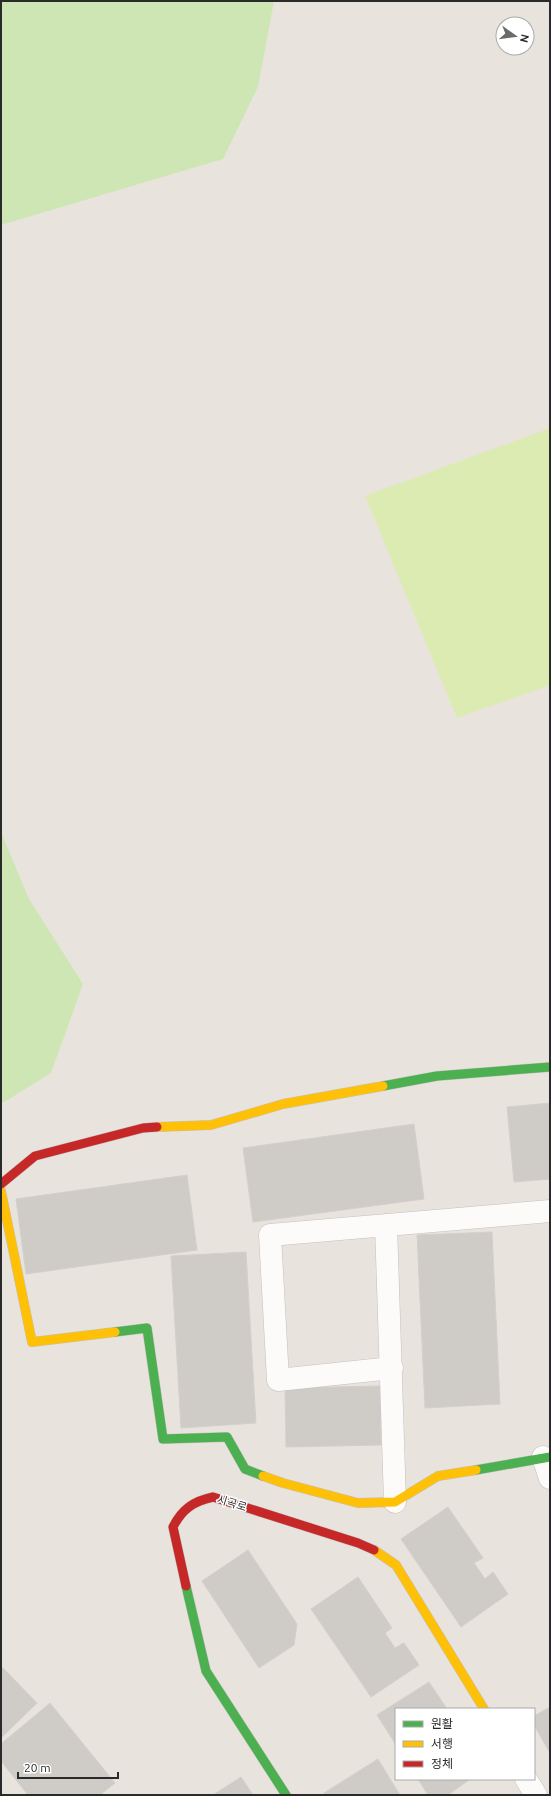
<svg xmlns="http://www.w3.org/2000/svg" width="551" height="1796" font-family="Ubuntu,'Noto Sans KR',sans-serif">
  <style>
    .green { fill: #cee6b4 }
    .pitch { fill: #dbebb1 }
    .building { fill: #cfccc8; stroke: #d4cfcb }
    .lines { fill: none; stroke-linecap: round; stroke-linejoin: round }
    .street-casing { stroke: #c2c0c0; stroke-width: 23 }
    .fast-casing { stroke: #c2c0c0; stroke-width: 10 }
    .slow-casing { stroke: #c2c0c0; stroke-width: 10 }
    .jam-casing { stroke: #c2c0c0; stroke-width: 10 }
    .street { stroke: #fcfbfa; stroke-width: 22 }
    .fast { stroke: #4caf50; stroke-width: 9 }
    .slow { stroke: #ffc107; stroke-width: 9 }
    .jam { stroke: #c62828; stroke-width: 9 }
    .labels { text-anchor: middle; dominant-baseline: central; stroke-width: 3; stroke-linejoin: round; paint-order: stroke }
    .street-label { font-size: 11px; fill: #2a2a2a; stroke: #fff }
  </style>
  <rect width="100%" height="100%" fill="#e9e3de"/>
  <path class="green" d="M1 1H274L258 87 223 159 1 225Z
    M1 832 29 899 83 984 51 1073 1 1104Z"/>
  <path class="pitch" d="M550 428V685L457 718 365 496Z"/>
  <path class="building" d="M550 1103V1179L514 1182 507 1107Z
    M414 1124 424 1199 253 1222 243 1148Z
    M187 1175 197 1250 26 1274 16 1199Z
    M492 1232 500 1404 425 1408 417 1235Z
    M246 1252 256 1423 181 1428 171 1256Z
    M380 1386 381 1445 286 1447 285 1388Z
    M448 1507 483 1558 474 1563 485 1579 493 1572 508 1594 461 1627 401 1539Z
    M248 1550 297 1624 294 1645 259 1668 202 1581Z
    M358 1577 392 1628 385 1633 395 1648 404 1643 419 1665 371 1697 311 1609Z
    M1 1666 37 1703 1 1738Z
    M429 1682 447 1709H396V1745L377 1715Z
    M50 1703 115 1783 100 1795H28L1 1761V1744Z
    M550 1707V1753L534 1725V1716Z
    M378 1759 400 1795H325L324 1793Z
    M241 1777 253 1795H213Z
    M418 1779H470L448 1795H428Z"/>
  <g class="lines">
    <defs>
      <path id="street" d="M386 1225 395 1502
        M392 1368 278 1380 270 1235 550 1211
        M543 1457 550 1478
        M526 1779 536 1795"/>
      <path id="fast" d="M383 1086 437 1076 550 1067
        M115 1332 147 1328 163 1439 227 1437 245 1469 263 1476
        M476 1470 550 1457
        M186 1586 206 1671 286 1795"/>
      <path id="slow" d="M157 1127 211 1125 283 1104 383 1086
        M1 1191 32 1342 115 1332
        M263 1476 283 1483 358 1503 395 1502 438 1476 476 1470
        M374 1550 396 1565 484 1709"/>
      <path id="jam" d="M1 1184 35 1156 143 1128 157 1127
        M186 1586 173 1527C182 1509 194 1501 213 1497L358 1543 374 1550"/>
    </defs>
    <use href="#street" class="street-casing"/>
    <use href="#fast" class="fast-casing"/>
    <use href="#slow" class="slow-casing"/>
    <use href="#jam" class="jam-casing"/>
    <use href="#street" class="street"/>
    <use href="#fast" class="fast"/>
    <use href="#slow" class="slow"/>
    <use href="#jam" class="jam"/>
  </g>
  <g class="labels">
    <g class="street-label">
      <text transform="translate(232 1503) rotate(17)">시곡로</text>
    </g>
  </g>
  <rect width="551" height="1796" fill="none" stroke="#2a2a2a" stroke-width="4"/>
  <rect x="395" y="1708" width="140" height="72" fill="#ffffff" stroke="#aaaaaa"/>
  <rect x="403" y="1721" width="20" height="6" fill="#4caf50" stroke="#aaaaaa"/>
  <text x="431" y="1728" font-size="12" fill="#2a2a2a">원활</text>
  <rect x="403" y="1741" width="20" height="6" fill="#ffc107" stroke="#aaaaaa"/>
  <text x="431" y="1748" font-size="12" fill="#2a2a2a">서행</text>
  <rect x="403" y="1761" width="20" height="6" fill="#c62828" stroke="#aaaaaa"/>
  <text x="431" y="1768" font-size="12" fill="#2a2a2a">정체</text>
  <g transform="translate(515 36) rotate(104)"><circle r="19" fill="#ffffff" stroke="#aaaaaa"/>
  <path d="M0-3L7 15L0 10L-7 15Z" fill="#6d6b69"/>
  <text y="-6" font-size="11" font-weight="bold" text-anchor="middle" fill="#2a2a2a">N</text>
  </g>
  <path d="M18 1772v6h100v-6" fill="none" stroke="#2a2a2a" stroke-width="2"/>
  <text x="24" y="1772" font-size="12" fill="#2a2a2a" stroke="#ffffff" stroke-width="3" paint-order="stroke">20 m</text>
</svg>
